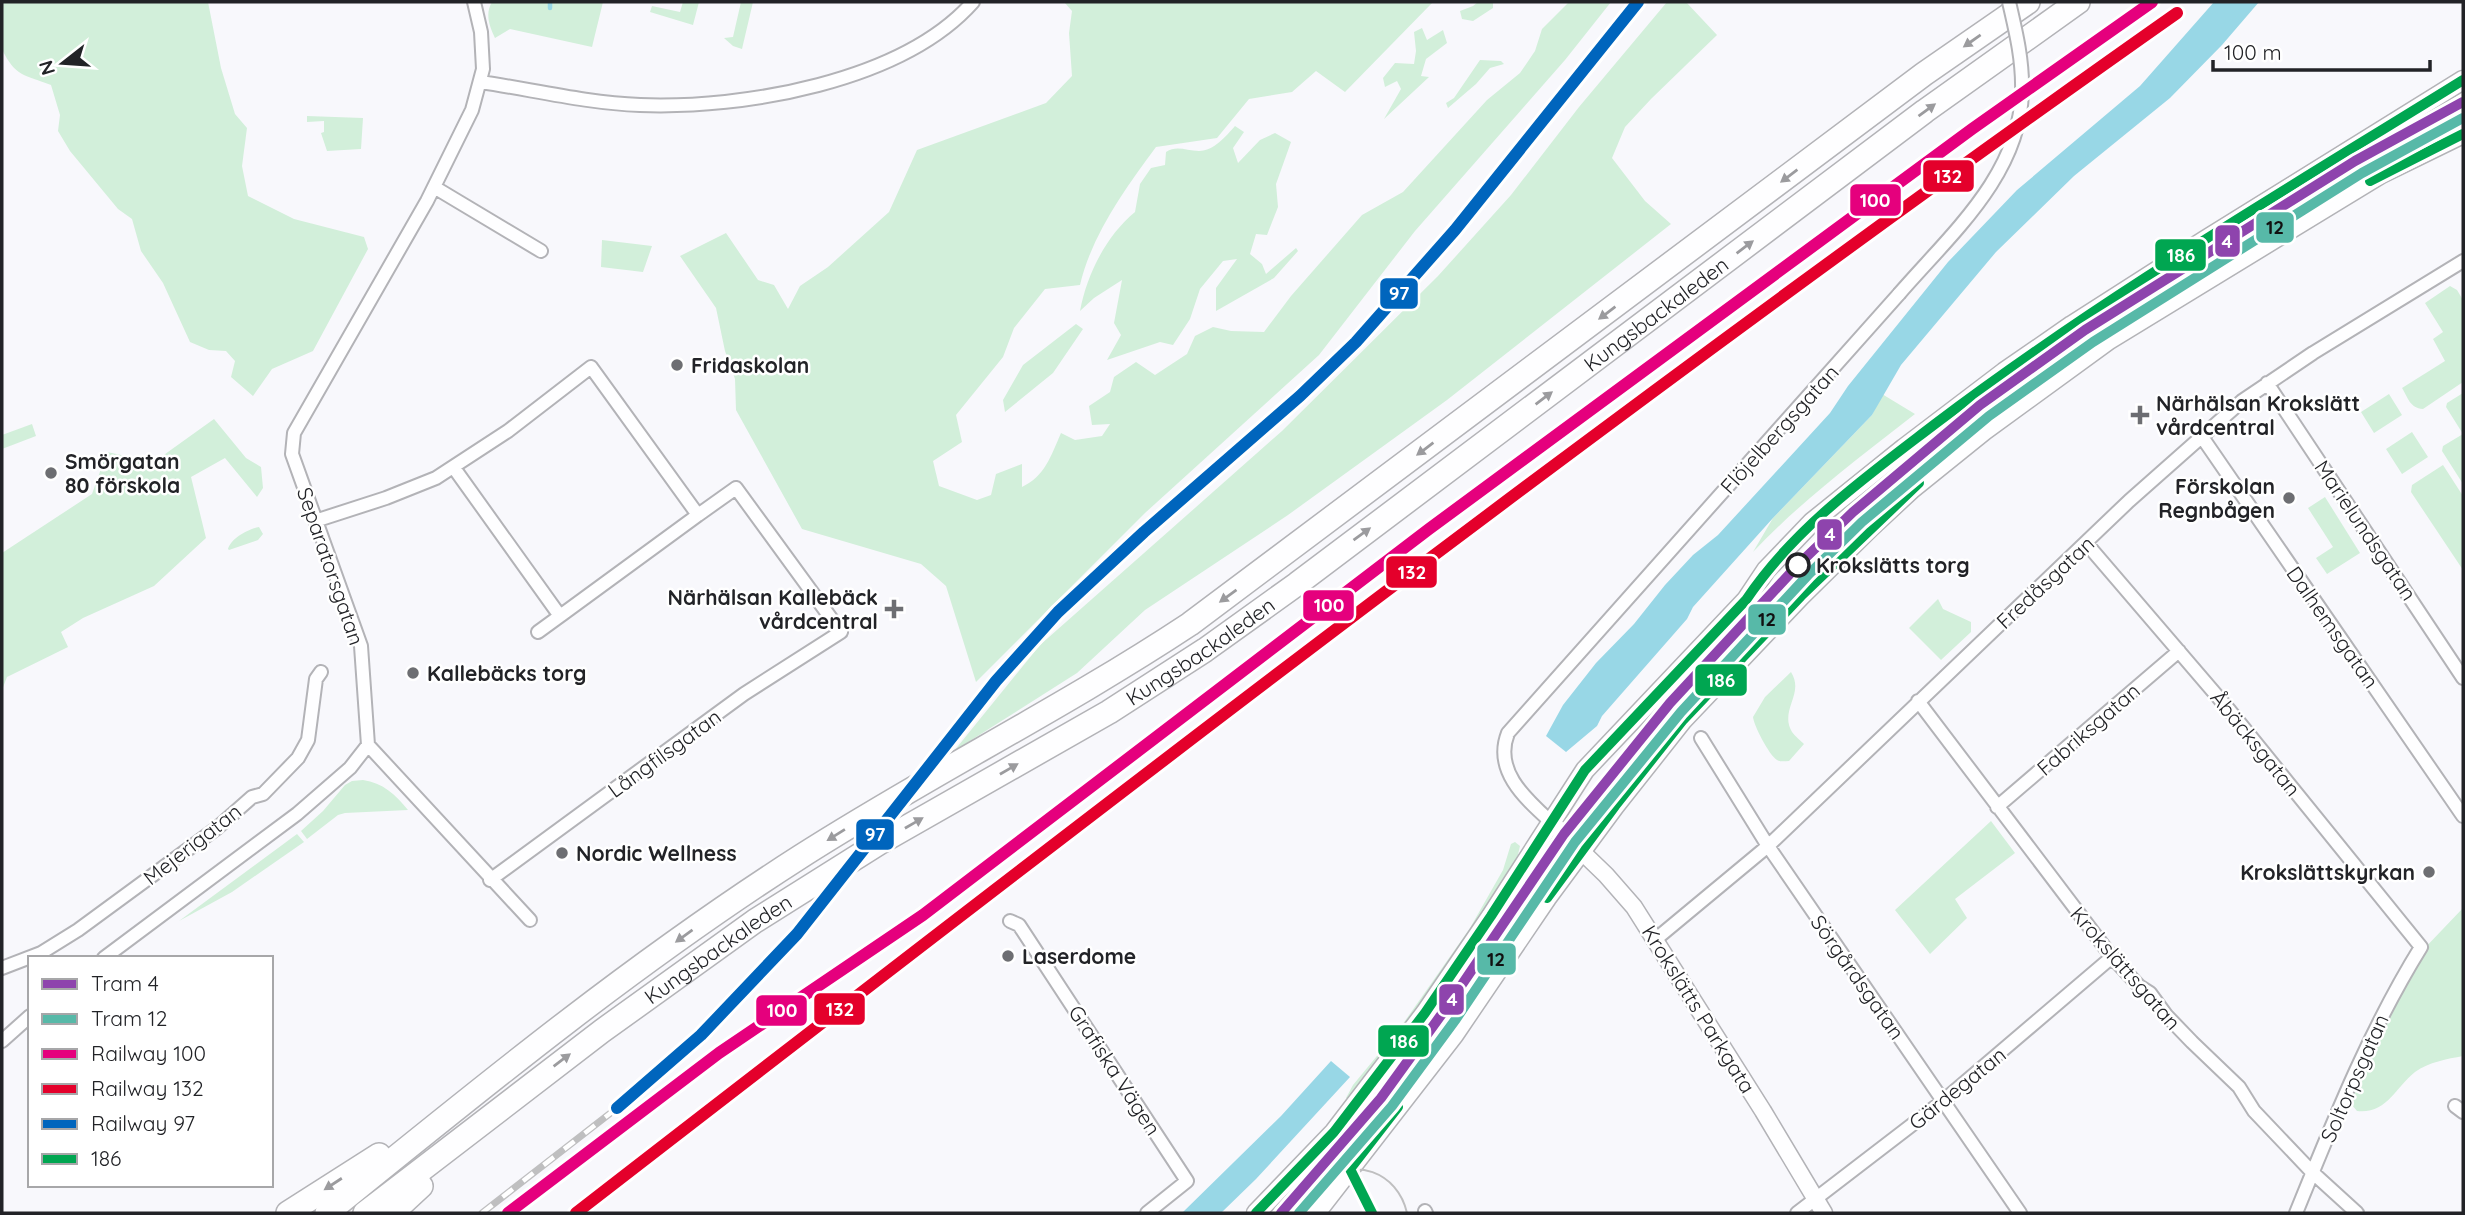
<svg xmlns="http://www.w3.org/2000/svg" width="2465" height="1215" font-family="Quicksand,sans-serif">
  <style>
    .green { fill: #d2efda }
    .water { fill: #98d7e6 }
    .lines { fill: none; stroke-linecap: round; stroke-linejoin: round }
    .stream { stroke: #98d7e6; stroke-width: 4.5 }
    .minor-casing { stroke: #b3b3b7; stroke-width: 16 }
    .tertiary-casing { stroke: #b3b3b7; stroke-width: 19 }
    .secondary-casing { stroke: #b3b3b7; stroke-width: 21 }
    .motorway-casing { stroke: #b3b3b7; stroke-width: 26 }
    .minor { stroke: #fefeff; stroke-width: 12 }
    .tertiary { stroke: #fefeff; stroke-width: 16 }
    .secondary { stroke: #fefeff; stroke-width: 18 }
    .motorway { stroke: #fefeff; stroke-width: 23 }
    .tram { stroke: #bfbfc0; stroke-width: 2 }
    .rail-casing { stroke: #bfbfc0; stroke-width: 7 }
    .rail { stroke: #fff; stroke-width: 4.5; stroke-dasharray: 13; stroke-linecap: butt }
    .minor-bridge-casing { stroke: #b3b3b7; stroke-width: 16; stroke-linecap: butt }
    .minor-bridge { stroke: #fefeff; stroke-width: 12 }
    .bus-1-casing { stroke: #fff; stroke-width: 16 }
    .bus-1 { stroke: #00a651; stroke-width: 10 }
    .rail-1-casing { stroke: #fff; stroke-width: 18 }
    .rail-2-casing { stroke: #fff; stroke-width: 18 }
    .rail-3-casing { stroke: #fff; stroke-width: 18 }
    .rail-1 { stroke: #e5007d; stroke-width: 12 }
    .rail-2 { stroke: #e4002b; stroke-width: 12 }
    .rail-3 { stroke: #0065bd; stroke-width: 12 }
    .tram-1-casing { stroke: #fff; stroke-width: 16 }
    .tram-2-casing { stroke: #fff; stroke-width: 16 }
    .tram-1 { stroke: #8e44ad; stroke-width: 10 }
    .tram-2 { stroke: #57b9a8; stroke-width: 10 }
    .oneway { fill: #9b9b9e }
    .poi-dot { fill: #6d6e72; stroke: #fff; stroke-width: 2.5 }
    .stop-dot { fill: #fff; stroke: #222327; stroke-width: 3.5 }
    .labels { text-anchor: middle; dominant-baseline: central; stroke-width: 5; stroke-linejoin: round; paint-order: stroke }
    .street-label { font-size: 21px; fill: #222327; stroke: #fff }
    .poi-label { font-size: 21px; font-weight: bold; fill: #222327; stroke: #fff; text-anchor: start }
    .stop-label { font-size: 21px; font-weight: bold; fill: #222327; stroke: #fff; text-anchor: start }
    .line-badge { stroke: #fff; stroke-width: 2.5 }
    .badge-label { font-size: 19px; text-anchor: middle; font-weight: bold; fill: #fff }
    .pale-badge-label { font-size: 19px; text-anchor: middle; font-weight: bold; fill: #111 }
  </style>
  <rect width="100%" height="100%" fill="#f8f8fc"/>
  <path class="green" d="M2 2H208L221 68 235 114 247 128 242 166 248 196 294 219 364 237 368 249 313 351 272 369 253 396 231 377 235 361 226 351 209 350 190 342 163 283 141 251 132 219 118 209 70 151 58 131 60 115 51 85C25 75 15 77 2 49Z
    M492 2H603L592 47 510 29 495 38C489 26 485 13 492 2Z
    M683 2H699L693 25 650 12 652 6 680 12Z
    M741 2H753L742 49 733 46 724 38 733 37Z
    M1064 2H1433L1345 92 1316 71 1292 92 1249 99 1217 138 1156 147C1125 189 1092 234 1080 285L1045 289 1014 328 1003 357 956 415 962 442 933 461 939 486 977 500 991 495 996 474 1022 464V487C1045 476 1051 456 1061 433L1075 440 1102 436 1110 424 1092 425 1089 406 1110 392 1114 377 1136 362 1155 375 1187 354 1195 336 1213 327 1231 331 1264 332 1291 296 1362 215 1403 192 1487 100 1520 73 1535 51 1542 29 1569 2H1611L1565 60 1415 231 1319 355 1145 513 976 682 946 586 921 564 802 529 736 410 735 379 725 351 716 308 680 256 726 233 758 280 774 285 788 309 800 286 828 267 889 212 917 150 1046 103 1072 76 1069 33 1072 11Z
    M1478 2H1493V8L1473 21 1462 19 1460 11 1473 6Z
    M1667 2H1686L1717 35 1651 99 1625 127 1612 158 1645 201 1671 224 1447 400 1288 515 1145 610 1077 673 954 751 1040 645 1282 431 1438 276 1511 195 1579 107Z
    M1422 28 1427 40 1443 30 1447 43 1426 59 1421 76 1429 77 1384 119 1401 89 1397 81 1385 87 1383 78 1395 63 1414 64 1416 51 1414 32Z
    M1480 60 1501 61 1504 64 1490 68 1476 84 1448 108 1446 103 1454 98Z
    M307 116 363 118 361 149 327 151 321 133 324 132V121L307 122Z
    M1235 126 1244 132 1233 148 1238 163 1260 140 1275 133 1291 142 1276 184 1278 207 1267 235 1256 234 1250 254 1262 264 1266 274 1296 248 1298 251 1274 278 1216 311V288L1237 259 1223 261 1200 289 1190 319 1173 345 1160 342 1107 360 1121 335 1114 323 1122 280 1094 298 1080 311C1087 274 1106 236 1135 212L1140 184 1151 168 1165 165 1166 152C1177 145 1186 151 1199 151 1214 151 1226 136 1235 126Z
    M602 240 652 246 643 272 601 267Z
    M2450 286 2457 290 2463 300V382L2423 409C2410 408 2408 398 2402 388L2445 361 2433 339 2443 332 2425 303Z
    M1076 324 1083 329 1053 373 1005 412 1003 400 1023 365Z
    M2463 393V484L2442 451 2443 446 2463 434 2446 407 2447 403Z
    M1882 394 1915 414C1859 458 1802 500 1753 552L1773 518 1872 415Z
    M2389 394 2402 415 2374 433 2361 412Z
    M214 419 246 458 261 467 263 488 257 497 225 458 191 477 206 538 154 586 83 618 61 632 68 647 7 677 2 690V553L92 494 107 452 154 462Z
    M32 424 36 436 2 449V435Z
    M2412 432 2428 457 2402 474 2386 449Z
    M2443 465 2463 496V570L2411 492 2412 485Z
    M2325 497 2360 553 2327 574 2316 558 2333 547 2308 508Z
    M259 527 263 534 258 540 229 550 228 549C231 538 248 529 259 527Z
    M1938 599 1943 609 1971 622V632L1941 660 1909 628Z
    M1791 672C1805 694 1779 710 1792 732 1795 736 1801 741 1804 744L1789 761C1784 761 1781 762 1777 760 1769 755 1754 726 1753 717L1765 697Z
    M363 780C383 783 395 794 408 810L345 813 338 815 307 839 301 831 323 811 345 785 352 781Z
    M1991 821 2015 853 1955 899 1967 918 1930 954 1895 910Z
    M297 834 304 842 232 892 179 921Z
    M1515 842 1520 846 1516 863 1454 962 1353 1098H1346L1353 1085 1400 1028 1470 928 1503 870 1511 844Z
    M2463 908V1056C2447 1059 2429 1062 2415 1072 2395 1088 2387 1114 2357 1111L2352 1105 2350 1094 2389 1010 2421 952Z"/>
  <path class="water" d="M2214 2H2259L2222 45 2170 98 2074 176 1996 252 1901 365 1872 415 1773 518 1693 607 1687 619 1602 716 1597 726 1566 752 1546 736 1563 705 1596 663 1634 624 1665 585 1693 555 1718 535 1830 413 1848 386 1948 262 2017 190 2140 86Z
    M1331 1061 1350 1077 1256 1179 1221 1213H1182L1281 1116Z"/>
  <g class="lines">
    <path class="stream" d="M550 8V2"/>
    <defs>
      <path id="minor" d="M474 2 481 32 483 69 472 110 427 201 294 433 292 454 361 646 368 745 530 920
        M481 82C534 90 587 103 640 105 743 109 902 82 973 2
        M434 187 541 251
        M2267 383 2463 678
        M2202 437 2463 816
        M454 468 560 616 538 632
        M315 521 386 498 436 478 508 431 591 367 698 515 560 616
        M2086 543 2230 711 2421 947C2369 1031 2333 1122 2296 1213
        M1918 701 2112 957 2139 986 2150 993 2166 1015 2192 1042 2239 1087 2254 1111 2312 1172 2357 1213
        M1701 738 1768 846 2020 1213
        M1997 807 2179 651
        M1551 822C1526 799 1493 771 1508 733L1899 294
        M490 880 744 694 841 632 736 488 698 515
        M1010 921 1019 925 1187 1181 1147 1213
        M1656 939 1768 846 2129 501 2242 401 2313 353 2463 261
        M104 958 297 814 350 768 368 745
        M2 968 41 953 78 930 217 828 252 797 263 794 298 758 308 740 316 679 321 672
        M2 1041 30 1016
        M2455 1106 2463 1112
        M1425 1211 1426 1213
        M1797 1213 1943 1101 2112 957"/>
      <path id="tertiary" d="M1551 822 1606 875 1634 907 1763 1111 1824 1213"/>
      <path id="secondary" d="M1256 1213 1334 1132 1425 1013 1491 916 1585 770 1746 600 1766 570 1812 522 1904 448 2004 372 2072 325 2205 240 2463 80
        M1316 1213 1454 1035 1547 898 1615 806 1683 720 1801 596 1871 527 1912 489 1984 431 2109 340 2381 174 2463 134"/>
      <g id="motorway">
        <path d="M288 1213 379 1155"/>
        <path d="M327 1213C480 1089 634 963 800 857 928 775 1063 708 1190 624L1924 74 2028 2"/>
        <path id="s1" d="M365 1213 602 1031 755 921 879 843 1109 712 1205 650 1297 584 1925 111 2078 2"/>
        <path d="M392 1213 421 1186"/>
      </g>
    </defs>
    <use href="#minor" class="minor-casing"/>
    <use href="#tertiary" class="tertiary-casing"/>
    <use href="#secondary" class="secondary-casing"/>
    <use href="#motorway" class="motorway-casing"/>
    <use href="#minor" class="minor"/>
    <use href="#tertiary" class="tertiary"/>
    <use href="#secondary" class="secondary"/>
    <use href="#motorway" class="motorway"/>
    <path class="tram" d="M1320 1183C1353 1155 1398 1172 1407 1213"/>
    <defs>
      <path id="rail" d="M482 1213 617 1108"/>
    </defs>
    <use href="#rail" class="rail-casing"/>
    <use href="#rail" class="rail"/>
    <defs>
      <path id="minor-bridge" d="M1899 294C1950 235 2020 175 2022 92 2023 61 2016 32 2009 2"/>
    </defs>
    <use href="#minor-bridge" class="minor-bridge-casing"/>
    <use href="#minor-bridge" class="minor-bridge"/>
    <defs>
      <path id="bus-1" d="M2370 181 2463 134
        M1547 898 1615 806 1683 720 1801 596 1919 483
        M1256 1213 1334 1132 1425 1013 1491 916 1585 770 1746 600C1794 528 1867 476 1935 424 2103 297 2284 191 2463 80
        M1372 1213 1350 1169 1398 1107"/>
    </defs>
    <use href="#bus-1" class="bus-1-casing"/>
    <use href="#bus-1" class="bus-1"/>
    <defs>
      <path id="rail-1" d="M508 1213 719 1053 923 915 1429 529 1972 129 2152 2"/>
      <path id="rail-2" d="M576 1213C1103 805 1631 397 2177 13"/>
      <path id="rail-3" d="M617 1108 701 1035 797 934 996 681 1058 612 1144 532 1300 396 1356 342 1455 230 1638 2"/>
    </defs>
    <use href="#rail-1" class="rail-1-casing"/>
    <use href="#rail-2" class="rail-2-casing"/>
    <use href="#rail-3" class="rail-3-casing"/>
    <use href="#rail-1" class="rail-1"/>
    <use href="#rail-2" class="rail-2"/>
    <use href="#rail-3" class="rail-3"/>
    <defs>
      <path id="tram-1" d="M1281 1213 1381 1098 1444 1011 1564 834 1670 703 1798 565 1853 512 1980 405 2085 330 2355 161 2463 102"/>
      <path id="tram-2" d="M1299 1213 1392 1106 1456 1019 1575 842 1681 712 1808 575 1862 522 1989 416 2093 342 2362 173 2463 118"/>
    </defs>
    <use href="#tram-1" class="tram-1-casing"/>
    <use href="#tram-2" class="tram-2-casing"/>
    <use href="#tram-1" class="tram-1"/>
    <use href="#tram-2" class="tram-2"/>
  </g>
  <defs><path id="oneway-solid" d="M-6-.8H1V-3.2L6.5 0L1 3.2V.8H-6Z" transform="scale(1.75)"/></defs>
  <g class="oneway">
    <use href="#oneway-solid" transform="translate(1972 41) rotate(145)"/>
    <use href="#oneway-solid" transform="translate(1927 110) rotate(-36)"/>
    <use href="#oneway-solid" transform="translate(1789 176) rotate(143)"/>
    <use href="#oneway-solid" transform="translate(1745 247) rotate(-37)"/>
    <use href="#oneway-solid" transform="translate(1607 313) rotate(143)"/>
    <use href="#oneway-solid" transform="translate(1544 398) rotate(-37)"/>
    <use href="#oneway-solid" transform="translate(1425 449) rotate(143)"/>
    <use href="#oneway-solid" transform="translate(1362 534) rotate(-36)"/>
    <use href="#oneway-solid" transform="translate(1228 596) rotate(144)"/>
    <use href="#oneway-solid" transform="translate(1009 769) rotate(-30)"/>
    <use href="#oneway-solid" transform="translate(914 823) rotate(-30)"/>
    <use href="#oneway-solid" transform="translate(836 835) rotate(148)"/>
    <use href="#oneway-solid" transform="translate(684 936) rotate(144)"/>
    <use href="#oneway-solid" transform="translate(562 1060) rotate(-37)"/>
    <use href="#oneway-solid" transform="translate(333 1184) rotate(147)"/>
  </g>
  <g class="poi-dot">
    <circle cx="677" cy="365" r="7"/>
    <path d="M2136.5 404.5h7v7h7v7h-7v7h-7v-7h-7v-7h7z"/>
    <circle cx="51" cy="473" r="7"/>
    <circle cx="2289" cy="498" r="7"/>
    <path d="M890.5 598.5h7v7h7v7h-7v7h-7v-7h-7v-7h7z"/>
    <circle cx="413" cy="673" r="7"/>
    <circle cx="562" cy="853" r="7"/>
    <circle cx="2429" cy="872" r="7"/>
    <circle cx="1008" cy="956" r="7"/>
  </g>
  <circle class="stop-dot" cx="1798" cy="565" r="11"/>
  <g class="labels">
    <g class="street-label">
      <text stroke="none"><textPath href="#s1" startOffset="1575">Kungsbackaleden</textPath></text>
      <text transform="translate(1779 429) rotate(-48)">Flöjelbergsgatan</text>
      <text transform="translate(2366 530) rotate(56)">Marielundsgatan</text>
      <text transform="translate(331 566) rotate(71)">Separatorsgatan</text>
      <text transform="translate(2045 582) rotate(-43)">Fredåsgatan</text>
      <text transform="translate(2333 627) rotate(55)">Dalhemsgatan</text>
      <text stroke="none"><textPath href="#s1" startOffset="1008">Kungsbackaleden</textPath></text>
      <text transform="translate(2088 729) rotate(-41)">Fabriksgatan</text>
      <text transform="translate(2256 743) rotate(51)">Åbäcksgatan</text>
      <text transform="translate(664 753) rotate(-36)">Långfilsgatan</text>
      <text transform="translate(192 844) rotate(-38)">Mejerigatan</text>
      <text stroke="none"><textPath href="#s1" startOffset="441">Kungsbackaleden</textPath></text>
      <text transform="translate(2126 968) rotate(49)">Krokslättsgatan</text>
      <text transform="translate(1858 977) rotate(55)">Sörgårdsgatan</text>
      <text transform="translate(1699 1009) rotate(58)">Krokslätts Parkgata</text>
      <text transform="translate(1115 1070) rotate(57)">Grafiska Vägen</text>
      <text transform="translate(2354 1078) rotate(-66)">Soltorpsgatan</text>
      <text transform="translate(1957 1088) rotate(-39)">Gärdegatan</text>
    </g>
    <g class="poi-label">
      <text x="691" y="365">Fridaskolan</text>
      <text x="2156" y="403">Närhälsan Krokslätt<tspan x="2156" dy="24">vårdcentral</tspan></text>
      <text x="65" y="461">Smörgatan<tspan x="65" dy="24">80 förskola</tspan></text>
      <text x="2275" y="486" text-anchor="end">Förskolan<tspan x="2275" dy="24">Regnbågen</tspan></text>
      <text x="878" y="597" text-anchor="end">Närhälsan Kallebäck<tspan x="878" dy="24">vårdcentral</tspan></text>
      <text x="427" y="673">Kallebäcks torg</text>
      <text x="576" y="853">Nordic Wellness</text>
      <text x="2415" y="872" text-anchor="end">Krokslättskyrkan</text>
      <text x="1022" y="956">Laserdome</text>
    </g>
    <g class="stop-label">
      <text x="1816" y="565">Krokslätts torg</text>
    </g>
  </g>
  <g class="line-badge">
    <rect x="1922" y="159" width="53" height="34" rx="7" fill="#e4002b"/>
    <rect x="1849" y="183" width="53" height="34" rx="7" fill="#e5007d"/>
    <rect x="2255" y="211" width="40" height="33" rx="7" fill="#57b9a8"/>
    <rect x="2214" y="224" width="27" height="34" rx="7" fill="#8e44ad"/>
    <rect x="2154" y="238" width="53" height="34" rx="7" fill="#00a651"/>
    <rect x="1379" y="277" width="40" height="33" rx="7" fill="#0065bd"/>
    <rect x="1816" y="518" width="27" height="33" rx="7" fill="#8e44ad"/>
    <rect x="1385" y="555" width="53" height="34" rx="7" fill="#e4002b"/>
    <rect x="1302" y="589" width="53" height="33" rx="7" fill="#e5007d"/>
    <rect x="1747" y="603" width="40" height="33" rx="7" fill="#57b9a8"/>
    <rect x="1694" y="663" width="54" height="34" rx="7" fill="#00a651"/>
    <rect x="855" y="818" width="40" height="33" rx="7" fill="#0065bd"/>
    <rect x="1476" y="942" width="41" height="34" rx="7" fill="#57b9a8"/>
    <rect x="1438" y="983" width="27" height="33" rx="7" fill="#8e44ad"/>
    <rect x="813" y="992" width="53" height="34" rx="7" fill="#e4002b"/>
    <rect x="755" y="994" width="53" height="33" rx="7" fill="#e5007d"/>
    <rect x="1377" y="1024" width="53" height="34" rx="7" fill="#00a651"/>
  </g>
  <g class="badge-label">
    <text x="1948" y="183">132</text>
    <text x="1875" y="207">100</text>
    <text x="2227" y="248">4</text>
    <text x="2181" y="262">186</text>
    <text x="1399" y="300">97</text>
    <text x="1830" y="541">4</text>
    <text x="1412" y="579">132</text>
    <text x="1329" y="612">100</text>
    <text x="1721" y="687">186</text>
    <text x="875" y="841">97</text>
    <text x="1452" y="1006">4</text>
    <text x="840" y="1016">132</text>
    <text x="782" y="1017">100</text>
    <text x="1404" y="1048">186</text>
  </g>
  <g class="pale-badge-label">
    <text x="2275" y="234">12</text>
    <text x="1767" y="626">12</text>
    <text x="1496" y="966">12</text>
  </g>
  <rect width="2465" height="1215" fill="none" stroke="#222327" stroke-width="7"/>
  <rect x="28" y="956" width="245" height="231" fill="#ffffff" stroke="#a7a7a9" stroke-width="2"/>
  <rect x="42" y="979" width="35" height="10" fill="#8e44ad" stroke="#a7a7a9" stroke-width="2"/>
  <text x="91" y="991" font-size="21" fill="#222327">Tram 4</text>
  <rect x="42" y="1014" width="35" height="10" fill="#57b9a8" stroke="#a7a7a9" stroke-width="2"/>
  <text x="91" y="1026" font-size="21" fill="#222327">Tram 12</text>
  <rect x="42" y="1049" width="35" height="10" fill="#e5007d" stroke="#a7a7a9" stroke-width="2"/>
  <text x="91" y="1061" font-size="21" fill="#222327">Railway 100</text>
  <rect x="42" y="1084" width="35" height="10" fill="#e4002b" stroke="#a7a7a9" stroke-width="2"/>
  <text x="91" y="1096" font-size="21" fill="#222327">Railway 132</text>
  <rect x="42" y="1119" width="35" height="10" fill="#0065bd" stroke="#a7a7a9" stroke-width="2"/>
  <text x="91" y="1131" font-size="21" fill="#222327">Railway 97</text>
  <rect x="42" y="1154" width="35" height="10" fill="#00a651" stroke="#a7a7a9" stroke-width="2"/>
  <text x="91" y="1166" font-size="21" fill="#222327">186</text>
  <g transform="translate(63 63) rotate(253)" stroke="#ffffff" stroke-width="5" paint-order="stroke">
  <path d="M0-5L12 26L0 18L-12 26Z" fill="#222327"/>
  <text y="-10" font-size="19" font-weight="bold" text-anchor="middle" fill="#222327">N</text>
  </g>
  <path d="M2213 60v10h217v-10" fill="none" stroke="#222327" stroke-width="3.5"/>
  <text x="2224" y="60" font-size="21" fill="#222327" stroke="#ffffff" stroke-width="5" paint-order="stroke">100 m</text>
</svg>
